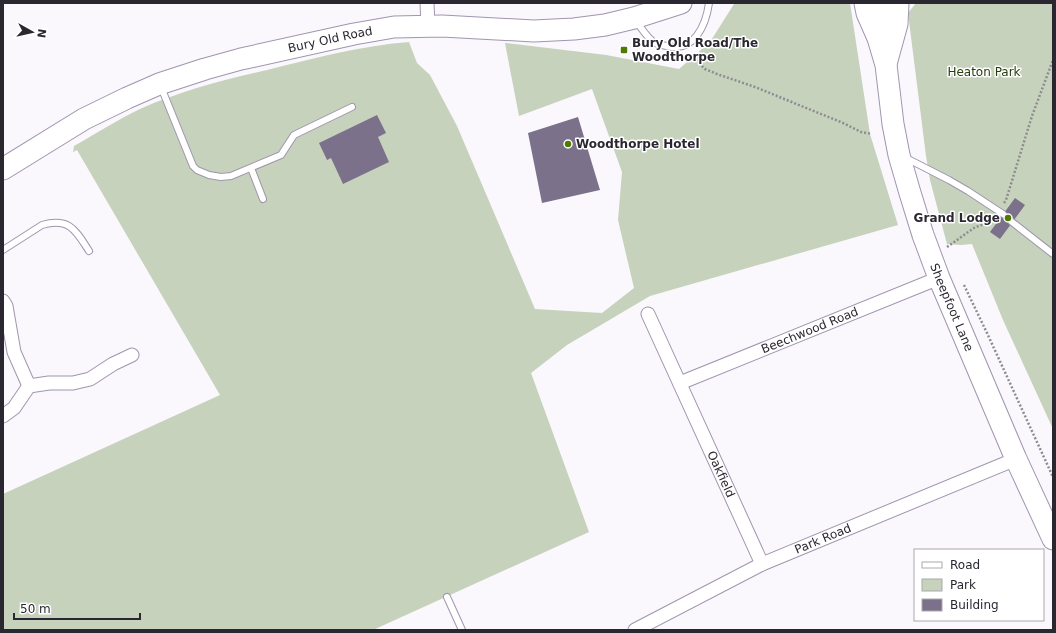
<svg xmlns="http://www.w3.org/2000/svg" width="1056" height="633" font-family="'DejaVu Sans',sans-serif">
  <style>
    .green { fill: #c6d2bb }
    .building { fill: #7b718a }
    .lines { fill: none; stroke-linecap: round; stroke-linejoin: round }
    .service-casing { stroke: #a095af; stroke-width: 8 }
    .minor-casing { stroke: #a095af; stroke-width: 15 }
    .primary-casing { stroke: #a095af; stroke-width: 23 }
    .path { stroke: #8e8b93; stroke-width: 2.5; stroke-dasharray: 2 2; stroke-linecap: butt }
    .service { stroke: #fff; stroke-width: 6 }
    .minor { stroke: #fff; stroke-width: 13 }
    .primary { stroke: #fff; stroke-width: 21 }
    .poi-dot { fill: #4f7c00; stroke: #fff; stroke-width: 1.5 }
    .labels { text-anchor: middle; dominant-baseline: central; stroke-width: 3; stroke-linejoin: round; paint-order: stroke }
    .street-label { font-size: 12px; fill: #2b2731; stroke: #fff }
    .poi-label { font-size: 12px; font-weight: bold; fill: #2b2731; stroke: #fff; text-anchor: start }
    .park-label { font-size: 12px; fill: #273c0d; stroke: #fff }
  </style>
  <rect width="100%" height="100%" fill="#faf7fd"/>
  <path class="green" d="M741 3H850L870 134 898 225 650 296 567 345 531 373 589 532 373 630H3V494L220 395 77 150 73 152 74 146C95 134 117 120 140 109 180 91 223 80 267 70 315 58 359 46 409 42L417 63 430 75 457 126 535 309 602 313 634 288 618 220 622 172 592 89 519 116 505 43 606 55 679 69 710 42 734 4Z
    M916 3H1053V429L1003 320 972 244 961 245 947 244 930 180 926 156 908 13Z"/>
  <path class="building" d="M377 115 386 133 378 137 389 162 343 184 331 158 327 160 319 143Z
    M578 117 600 190 542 203 528 133Z
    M1015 198 1025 205 1000 239 990 232Z"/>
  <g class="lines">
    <defs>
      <path id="service" d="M636 21C642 29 647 38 655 43 658 45 663 45 667 46 694 53 706 25 709 3
        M161 87 193 166 197 170 209 175 221 177 231 176 281 155 294 135 352 107
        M906 158 949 180 968 191 1003 214
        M251 168 263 199
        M1012 222 1053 254
        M3 250 42 225C70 217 76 231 89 251
        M447 597 462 630"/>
      <g id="minor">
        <path d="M427 3 428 26"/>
        <path d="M3 301 6 306 14 352 29 386 49 383H73L90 379 113 364 132 355"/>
        <path id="s1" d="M648 314 762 564"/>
        <path id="s2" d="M680 383 939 278"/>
        <path d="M3 416 14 408 29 386"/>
        <path id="s3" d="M635 630 762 564 1016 459"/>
      </g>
      <g id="primary">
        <path id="s4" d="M865 3 867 13 878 38 886 65 893 124 899 155 910 193 923 235 939 278 1016 459 1053 539"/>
        <path d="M878 37 881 12V3"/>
        <path d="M886 64 897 24 898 3"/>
        <path id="s5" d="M3 169 84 119 127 98 159 84 205 69 241 59 354 34 394 27 442 26 534 31 574 29 605 25 634 18 681 3"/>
      </g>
    </defs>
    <use href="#service" class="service-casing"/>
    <use href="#minor" class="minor-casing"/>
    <use href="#primary" class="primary-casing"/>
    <path class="path" d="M699 63 705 69 717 74 755 87 843 123 861 132 872 134
      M1004 203 1006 200 1032 116 1053 60
      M947 247C956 241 965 234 974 228 980 225 987 224 992 220
      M964 285 987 333 1053 477"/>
    <use href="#service" class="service"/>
    <use href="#minor" class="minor"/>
    <use href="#primary" class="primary"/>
  </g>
  <g class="poi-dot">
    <rect x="620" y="46" width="8" height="8" rx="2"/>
    <circle cx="568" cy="144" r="4"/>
    <circle cx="1008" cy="218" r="4"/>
  </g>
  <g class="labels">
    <g class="street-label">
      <text stroke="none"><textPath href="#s5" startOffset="355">Bury Old Road</textPath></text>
      <text stroke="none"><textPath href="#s4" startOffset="318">Sheepfoot Lane</textPath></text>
      <text stroke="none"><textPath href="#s2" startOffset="140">Beechwood Road</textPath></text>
      <text stroke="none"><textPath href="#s1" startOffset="176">Oakfield</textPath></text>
      <text stroke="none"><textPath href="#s3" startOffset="209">Park Road</textPath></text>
    </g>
    <g class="poi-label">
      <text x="632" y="43">Bury Old Road/The<tspan x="632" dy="14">Woodthorpe</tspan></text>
      <text x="576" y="144">Woodthorpe Hotel</text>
      <text x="1000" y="218" text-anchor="end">Grand Lodge</text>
    </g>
    <g class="park-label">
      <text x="984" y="72">Heaton Park</text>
    </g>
  </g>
  <rect width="1056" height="633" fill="none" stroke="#2b2731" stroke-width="8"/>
  <rect x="914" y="549" width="130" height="72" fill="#ffffff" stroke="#aaa9ad"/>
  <rect x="922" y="562" width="20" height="6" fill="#ffffff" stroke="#aaa9ad"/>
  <text x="950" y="569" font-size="12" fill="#2b2731">Road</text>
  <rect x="922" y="579" width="20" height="12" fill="#c6d2bb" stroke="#aaa9ad"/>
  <text x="950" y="589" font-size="12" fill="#2b2731">Park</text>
  <rect x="922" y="599" width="20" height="12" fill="#7b718a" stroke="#aaa9ad"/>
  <text x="950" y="609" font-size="12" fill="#2b2731">Building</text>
  <g transform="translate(32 32) rotate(98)" stroke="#ffffff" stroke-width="3" paint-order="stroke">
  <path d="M0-3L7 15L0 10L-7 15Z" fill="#2b2731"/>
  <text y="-6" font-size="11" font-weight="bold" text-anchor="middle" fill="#2b2731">N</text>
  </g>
  <path d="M14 613v6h126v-6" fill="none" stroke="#2b2731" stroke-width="2"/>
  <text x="20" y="613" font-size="12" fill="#2b2731" stroke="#ffffff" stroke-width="3" paint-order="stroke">50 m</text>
</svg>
